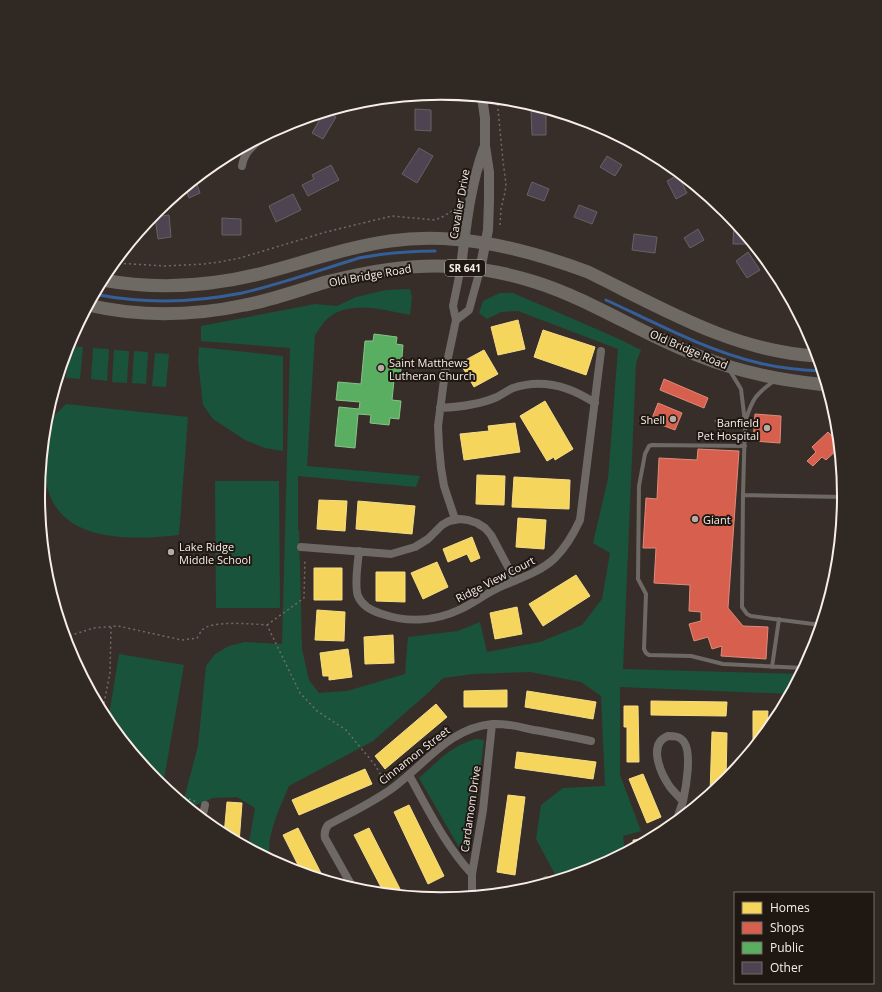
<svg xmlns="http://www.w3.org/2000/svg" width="882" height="992" font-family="'Open Sans',sans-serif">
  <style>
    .green { fill: #19533b }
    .homes { fill: #f6d55c; stroke: #f7dc86 }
    .shops { fill: #d6604d; stroke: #e08a7b }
    .public { fill: #5aae61; stroke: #8ac189 }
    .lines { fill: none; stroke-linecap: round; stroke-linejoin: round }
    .stream { stroke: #345f9a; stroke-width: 3 }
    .building { fill: #4e4350; stroke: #676263 }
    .path { stroke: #716b69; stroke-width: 1.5; stroke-dasharray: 2 3; stroke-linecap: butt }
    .service { stroke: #6e6965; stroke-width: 4 }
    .minor { stroke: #6e6965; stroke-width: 8 }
    .tertiary { stroke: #6e6965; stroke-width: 10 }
    .primary { stroke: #6f6964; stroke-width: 13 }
    .poi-dot { fill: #b5aaa4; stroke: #1f1712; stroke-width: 1.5 }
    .labels { text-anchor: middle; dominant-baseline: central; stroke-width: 4; stroke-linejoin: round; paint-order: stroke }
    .shield { fill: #1f1712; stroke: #b8ada7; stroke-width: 1 }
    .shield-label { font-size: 10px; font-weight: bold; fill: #f9ede7 }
    .street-label { font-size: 11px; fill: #f9ede7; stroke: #1f1712 }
    .poi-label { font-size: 11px; fill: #f9ede7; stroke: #1f1712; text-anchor: start }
    .rim { fill: none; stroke: #f9ede7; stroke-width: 2 }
  </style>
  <rect width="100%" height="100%" fill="#382e29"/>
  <path class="green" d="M410 289 412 298 410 315C383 310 346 298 324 322 321 326 318 331 315 335L307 466 420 476 416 487 298 476V530H299L302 649 309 680 319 693 347 691 405 674 408 637 458 631 480 622 487 652 540 642 582 625 602 599 610 553 593 543 608 479 618 349 518 311 501 312 487 319 479 313 483 301 500 293H513L617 338 641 350 636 363 623 669 801 674 790 694 620 687V775L641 831 623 836 625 853 595 868 558 880 536 839 541 805 563 788 605 786 601 696 581 682 530 672 474 674 443 678 429 692 373 741 289 786C282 803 262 843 272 860L248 848 255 808 237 797 213 798 189 808 176 798 184 799 198 746 206 666 215 654 229 646 245 642 282 644 290 348 201 341V326L315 304 337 306 356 297 386 290Z
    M69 346 83 347 80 379 66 378Z
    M199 347 283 356V451L265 448 245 440 213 419 203 405 198 361Z
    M93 348 109 349 107 381 91 379Z
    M114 350 129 351 127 383 112 382Z
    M134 351 148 352 146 384 132 383Z
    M155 353 169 354 166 387 152 386Z
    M66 404 188 417 179 535C134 540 60 544 47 486 45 478 43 470 43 462 44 449 46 428 53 417 57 413 62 408 66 404Z
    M215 481H279L280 608H216Z
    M119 654 184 665 164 779 153 777 108 722Z
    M476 739 484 740 471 844 466 850 460 849 419 778C437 762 452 745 476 739Z"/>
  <path class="homes" d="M518 320 525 349 498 355 491 327Z
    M543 330 595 347 586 375 534 357Z
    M484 350 498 374 474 387 460 363Z
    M545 401 573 449 555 460 554 457 547 461 520 416Z
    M515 423 520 452 464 460 460 434 489 431 488 426Z
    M477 475 505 476 504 505 476 504Z
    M514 477 570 480 569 509 512 507Z
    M319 500 347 501 345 531 317 529Z
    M358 501 415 506 412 534 356 529Z
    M518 518 546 520 544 549 516 547Z
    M472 537 480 558 471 562 467 554 448 562 443 549Z
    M437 562 448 587 423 599 411 573Z
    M314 568H342V600H314Z
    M376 572H405V602L376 601Z
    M576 575 590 596 543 626 529 604Z
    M517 607 522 634 495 639 490 613Z
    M317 610 345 612 344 641 315 640Z
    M393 635 394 663 365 664 364 637Z
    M348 649 352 677 329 680V676H323L320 653Z
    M507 690V707H464V691Z
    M527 691 596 702 593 719 525 707Z
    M651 701 727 702 726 716 651 715Z
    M436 704 447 717 385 769 375 756Z
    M624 706H638L639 762H627V727H624Z
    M753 711H768L767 730 753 748Z
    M712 732 727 733 726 781 710 794Z
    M517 752 596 762 593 779 515 768Z
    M365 769 372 784 299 815 292 800Z
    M643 774 661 817 647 823 629 779Z
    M508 795 525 797 515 875 497 872Z
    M227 802 242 803 239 843 224 835Z
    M409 805 444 876 428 884 394 812Z
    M298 828 324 879 302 873 283 835Z
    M369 828 400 889 390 894 384 893 354 835Z
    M648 839V840L634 848 633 840Z"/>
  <path class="shops" d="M664 379 708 398 704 408 660 390Z
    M658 403 682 413 675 430 651 421Z
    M755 414 781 416 780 443 753 441Z
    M828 432 839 443V448L826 460 822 457 813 466 807 461 816 452 812 447Z
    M698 449 739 451 728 608 743 626 768 627 766 659 721 656 722 646 712 649 708 637 694 641 689 624 701 621V612L689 611 690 585 654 583 656 548H643L646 498 657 499 659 458 697 460Z"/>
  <path class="public" d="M374 334 397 337 396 344 403 345 400 381 394 380 392 400 401 401 399 419 390 418 389 425 370 423 371 415 358 414 355 448 335 446 339 407 359 409 360 402 336 400 338 382 361 384 365 341H373Z"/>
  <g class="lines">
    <path class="stream" d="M94 294C144 304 192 303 242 293 281 284 320 270 359 258 384 253 409 251 435 251
      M606 300C656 323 705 350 759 363 779 368 801 370 822 371"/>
  </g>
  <path class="building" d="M415 109 431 110V131L415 130Z
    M327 111 336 117 323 139 312 133 324 112Z
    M531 111H546V135H532Z
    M419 148 433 156 417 183 402 174Z
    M607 156 622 165 615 176 600 167Z
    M331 165 339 180 308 196 302 185 314 179 312 175Z
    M678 175 687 193 676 199 667 181Z
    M195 179 200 193 189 198 185 187Z
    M532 182 549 189 544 201 527 195Z
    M293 194 301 210 276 222 269 206Z
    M579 205 597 212 592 224 574 217Z
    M169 215 171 237 158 239 155 217Z
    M222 218 241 219V235H222Z
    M734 221 747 236 746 244H733Z
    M698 229 704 240 690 248 684 238Z
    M634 234 657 237 655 253 632 250Z
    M748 252 760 270 747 278 736 261Z"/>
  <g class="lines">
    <path class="path" d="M497 99 503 161 506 184 505 192 501 209 500 225
      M114 263 166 266 204 264 219 262 240 258 326 232 392 216 435 220 442 217 459 207
      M715 420 723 439
      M267 625 304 598 305 559
      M65 637 94 628 118 626 182 640 197 638C199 636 200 632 202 630 212 620 252 624 267 625L300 693 317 711 346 730 375 765 385 782
      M102 713 110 673 111 627
      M170 792 197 802"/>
    <path class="service" d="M730 371 741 389 745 422 743 495 742 607 747 614 751 616 821 625
      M746 419C753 398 756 394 774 381
      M745 446 652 445 649 446 645 454 639 486 638 579 646 594 644 649 646 653 649 655 691 656 723 664 804 668
      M743 495 844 497
      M772 667 779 619"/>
    <path class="minor" d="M242 166C244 152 254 145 264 136
      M456 320 469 310 480 270
      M440 408C460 407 479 405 497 397 503 394 508 390 513 388 542 378 571 387 595 403
      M455 519 444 486 441 468 439 447 438 426 445 372 456 320 453 306 461 267
      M301 547 391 554 415 547 428 539 442 525 449 521 460 519 468 520 477 523 485 528 491 535 515 580
      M359 551C358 563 354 585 358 596 362 606 372 611 382 614 408 623 436 621 461 609 473 603 484 595 496 589 516 579 538 574 555 558 566 547 573 535 580 520L601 351
      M668 736C674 736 680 736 684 742 692 753 686 788 683 801 679 797 674 792 670 787 661 774 647 744 668 736Z
      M409 775C428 809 445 845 472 874
      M202 819 205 805
      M676 822 683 801
      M353 888 325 838C324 833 325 829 328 825 350 813 374 802 394 787 426 763 450 728 492 724 507 723 520 727 534 730 553 733 572 737 591 741
      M528 889 546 880
      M472 896V874L483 810 492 724"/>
    <path class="tertiary" d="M461 267C466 227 470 186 484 148
      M480 270 488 230 489 201V172L485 146V118L482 97"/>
    <path class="primary" d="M102 280C158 290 211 287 267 272 308 261 348 247 390 241 457 231 526 249 588 272 662 308 734 352 818 356
      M88 305C139 317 193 316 245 305 272 300 299 290 326 282 370 271 414 263 459 267 484 269 510 274 535 282 592 300 643 335 699 356 742 373 781 380 826 385"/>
  </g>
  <g class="poi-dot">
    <circle cx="381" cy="368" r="4"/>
    <circle cx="673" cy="419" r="4"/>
    <circle cx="767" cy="428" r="4"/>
    <circle cx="695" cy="519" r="4"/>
    <circle cx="171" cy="552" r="4"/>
  </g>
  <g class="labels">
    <rect class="shield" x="445" y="260" width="40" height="16" rx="3"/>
    <g class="shield-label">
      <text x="465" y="268">SR 641</text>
    </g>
    <g class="street-label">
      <text transform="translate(459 204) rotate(-80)">Cavalier Drive</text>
      <text transform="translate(370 275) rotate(-10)">Old Bridge Road</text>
      <text transform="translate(689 349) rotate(23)">Old Bridge Road</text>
      <text transform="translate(495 579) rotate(-27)">Ridge View Court</text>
      <text transform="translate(414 755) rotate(-38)">Cinnamon Street</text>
      <text transform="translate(470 809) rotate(-82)">Cardamom Drive</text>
    </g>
    <g class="poi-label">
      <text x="389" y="362">Saint Matthews<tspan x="389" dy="13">Lutheran Church</tspan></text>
      <text x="665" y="419" text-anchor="end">Shell</text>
      <text x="759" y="422" text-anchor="end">Banfield<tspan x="759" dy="13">Pet Hospital</tspan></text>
      <text x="703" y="519">Giant</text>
      <text x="179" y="546">Lake Ridge<tspan x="179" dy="13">Middle School</tspan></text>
    </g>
  </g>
  <path d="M0 0H882V992H0ZM45 496a396 396 0 1 1 792 0a396 396 0 1 1-792 0Z" fill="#302823" fill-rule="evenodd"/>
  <path class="rim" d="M45 496a396 396 0 1 1 792 0a396 396 0 1 1-792 0Z"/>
  <rect x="734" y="892" width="140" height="92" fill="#1f1712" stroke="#766d67"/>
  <rect x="742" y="902" width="20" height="12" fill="#f6d55c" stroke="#766d67"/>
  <text x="770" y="912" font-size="12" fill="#f9ede7">Homes</text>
  <rect x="742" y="922" width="20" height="12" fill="#d6604d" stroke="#766d67"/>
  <text x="770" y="932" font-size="12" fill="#f9ede7">Shops</text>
  <rect x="742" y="942" width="20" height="12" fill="#5aae61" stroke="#766d67"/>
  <text x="770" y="952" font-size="12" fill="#f9ede7">Public</text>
  <rect x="742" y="962" width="20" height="12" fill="#4e4350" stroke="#766d67"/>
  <text x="770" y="972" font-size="12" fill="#f9ede7">Other</text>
</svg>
